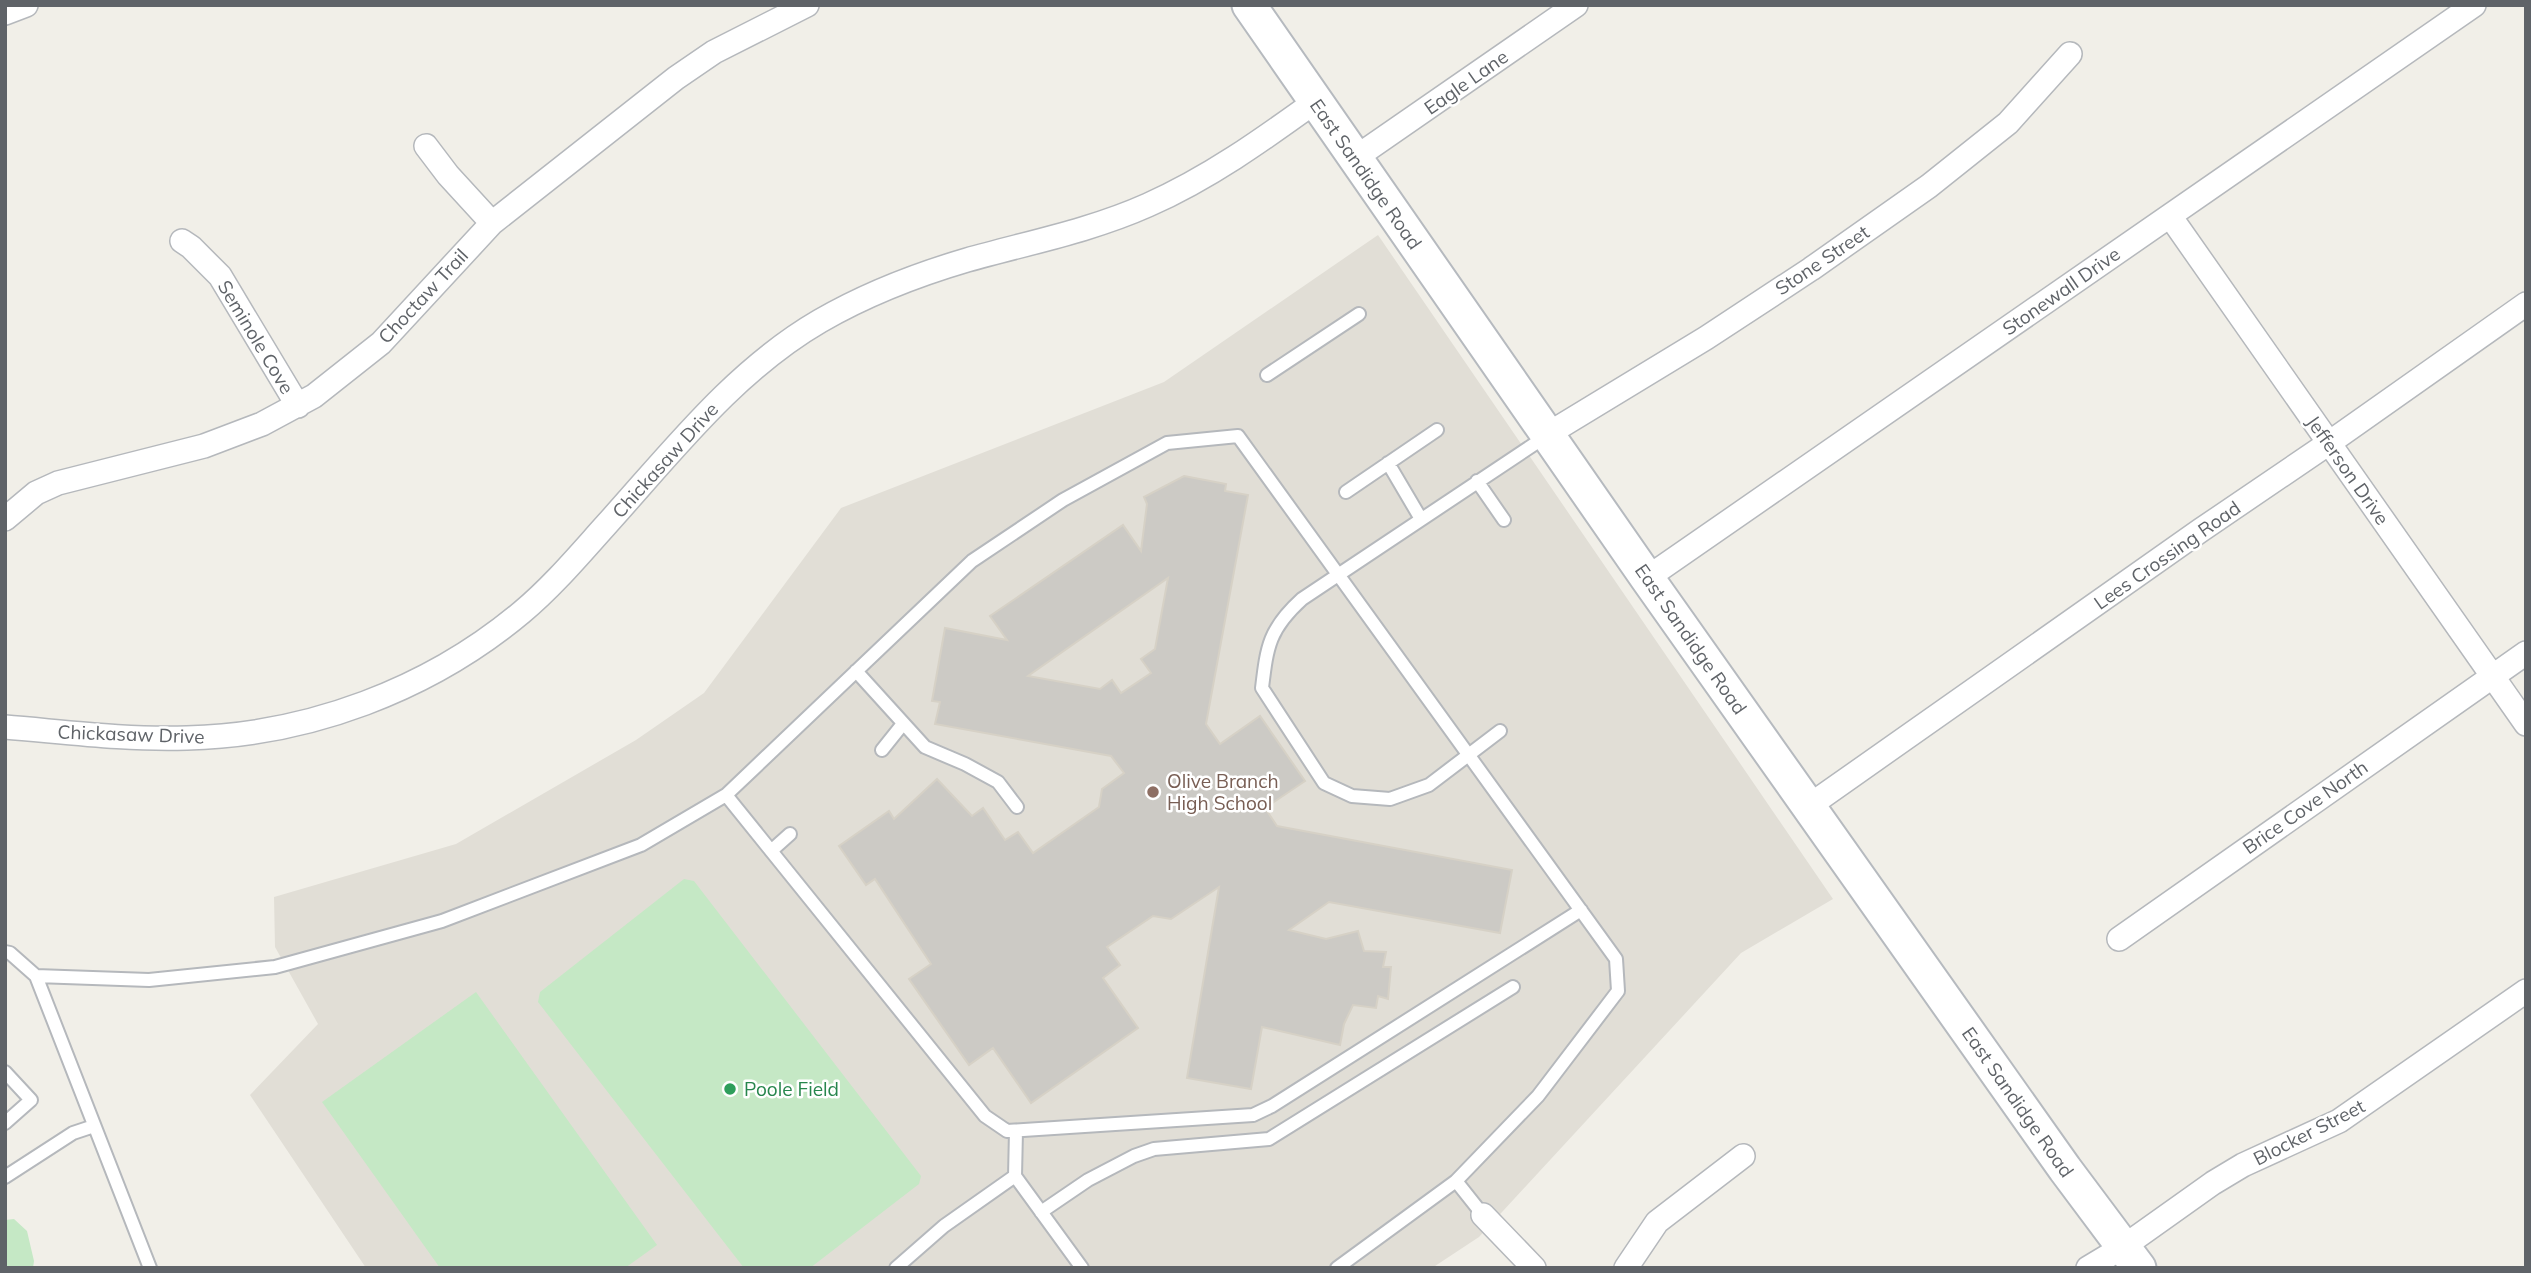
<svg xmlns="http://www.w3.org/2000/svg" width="2531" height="1273" font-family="Mulish,sans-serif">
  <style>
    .education { fill: #e1ded6 }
    .green { fill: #c5e8c5 }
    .building { fill: #cccac5; stroke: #d6d1c6; stroke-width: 2; fill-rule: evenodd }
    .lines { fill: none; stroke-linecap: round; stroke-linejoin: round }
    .lane-casing { stroke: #b5b8bc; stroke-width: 16 }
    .street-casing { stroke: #b5b8bc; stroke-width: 26 }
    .secondary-casing { stroke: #b6babf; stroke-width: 37 }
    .lane { stroke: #fff; stroke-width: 12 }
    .street { stroke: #fff; stroke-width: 23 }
    .secondary { stroke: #fff; stroke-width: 33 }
    .education-dot { fill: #8d6e63; stroke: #fff; stroke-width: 2.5 }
    .leisure-dot { fill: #2e9e5b; stroke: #fff; stroke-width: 2.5 }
    .labels { text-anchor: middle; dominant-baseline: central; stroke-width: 5; stroke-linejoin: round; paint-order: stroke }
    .street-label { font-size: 19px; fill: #5f6368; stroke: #fff }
    .education-label { font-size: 19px; fill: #785e54; stroke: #fff; text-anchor: start }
    .leisure-label { font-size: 19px; fill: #27864d; stroke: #fff; text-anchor: start }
  </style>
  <rect width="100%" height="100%" fill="#f1efe8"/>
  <path class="education" d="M1378 235 1833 899 1741 953 1479 1237 1432 1268H366L250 1095 318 1024 275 947 274 897 456 844 636 740 704 693 841 508 1164 382Z"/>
  <path class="green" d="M684 879 694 881 921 1176 919 1184 810 1268H744L538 1002 540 992Z
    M476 992 657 1245 625 1268H440L322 1102Z
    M14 1219 27 1231 34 1261 33 1268H5V1220Z"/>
  <path class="building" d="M1184 476 1226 484 1225 491 1248 495 1206 724 1220 744 1260 716 1305 781 1265 808 1277 826 1512 870 1500 933 1329 902 1289 930 1326 939 1358 931 1364 951 1386 952 1383 967H1391L1388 999 1378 996 1376 1008 1353 1005 1344 1024 1340 1045 1262 1027 1251 1089 1187 1078 1219 887 1171 919 1153 916 1107 947 1120 965 1103 978 1138 1028 1031 1103 993 1048 969 1065 909 979 931 964 875 879 866 885 839 846 889 811 894 819 937 779 972 816 983 808 1005 840 1018 832 1033 853 1099 807 1102 789 1124 773 1111 756 935 724 940 702 932 701 945 628 1007 640 990 616 1123 525 1141 551 1147 504 1144 497ZM1168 578 1155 649 1141 659 1151 673 1121 693 1112 680 1100 689 1028 676Z"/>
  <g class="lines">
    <defs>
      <path id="lane" d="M1267 375 1359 314
        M1388 463 1421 519
        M1477 481 1504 520
        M1346 492 1437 430
        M856 671 925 747 965 764 998 782 1017 807
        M1500 731 1429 785 1390 799 1352 796 1324 783 1262 688C1267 646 1269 629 1302 599L1548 435
        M882 750 902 725
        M726 795 985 1116 1007 1131 1253 1115 1272 1106 1581 910
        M771 851 790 834
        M5 952 10 953 36 976 150 1268
        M36 976 149 980 275 967 442 921 641 845 726 795 972 561 1063 500 1167 443 1238 436 1616 959 1618 991 1538 1096 1456 1181 1483 1215
        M5 1072 31 1100 5 1123
        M1015 1176 1082 1268
        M5 1177 73 1133 94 1126
        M1041 1212 1088 1180 1134 1156 1154 1149 1269 1139 1513 987
        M896 1268 944 1226 1015 1176 1016 1131
        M1337 1268 1456 1181"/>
      <path id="street" d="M5 13 26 5
        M426 146 448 175 492 223
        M1355 158 1576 5
        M2170 216 2526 724
        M182 241 191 247 220 276 298 406
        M1548 434 1706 338 1811 269 1929 186 2008 123 2070 54
        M5 519 36 493 58 483 204 446 262 424 314 396 381 343 492 223 676 78 714 52 807 5
        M1647 578 2474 5
        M5 727C66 732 126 740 187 738 308 735 429 690 522 612 553 586 579 555 606 525 672 452 734 371 820 321 865 295 916 275 967 260 1027 243 1090 231 1148 205 1209 178 1262 140 1316 101
        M1809 806 2201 530 2329 443 2526 304
        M2119 939 2526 653
        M1483 1215 1534 1268
        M1626 1268 1657 1222 1743 1156
        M2088 1268 2123 1247 2213 1183 2243 1165 2339 1121 2526 991"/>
      <path id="secondary" d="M1249 5 1647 578 2065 1169 2139 1268"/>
    </defs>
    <use href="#lane" class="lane-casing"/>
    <use href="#street" class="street-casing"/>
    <use href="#secondary" class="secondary-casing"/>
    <use href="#lane" class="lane"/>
    <use href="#street" class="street"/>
    <use href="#secondary" class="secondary"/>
  </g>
  <circle class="education-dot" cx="1153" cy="792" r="7"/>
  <circle class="leisure-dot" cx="730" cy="1089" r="7"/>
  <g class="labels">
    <g class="street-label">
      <text transform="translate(1466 82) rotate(-35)">Eagle Lane</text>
      <text transform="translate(1366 174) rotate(55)">East Sandidge Road</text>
      <text transform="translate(1822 260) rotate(-34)">Stone Street</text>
      <text transform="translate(2061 291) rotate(-35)">Stonewall Drive</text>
      <text transform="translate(423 296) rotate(-47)">Choctaw Trail</text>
      <text transform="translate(256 337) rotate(59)">Seminole Cove</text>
      <text transform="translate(665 460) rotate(-48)">Chickasaw Drive</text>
      <text transform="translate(2348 470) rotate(55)">Jefferson Drive</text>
      <text transform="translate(2167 555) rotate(-35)">Lees Crossing Road</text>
      <text transform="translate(1691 639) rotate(55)">East Sandidge Road</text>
      <text transform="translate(131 734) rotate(2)">Chickasaw Drive</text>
      <text transform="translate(2305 807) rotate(-35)">Brice Cove North</text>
      <text transform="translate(2018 1102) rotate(55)">East Sandidge Road</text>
      <text transform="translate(2309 1132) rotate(-27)">Blocker Street</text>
    </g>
    <g class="education-label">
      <text x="1167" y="781">Olive Branch<tspan x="1167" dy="22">High School</tspan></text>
    </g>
    <g class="leisure-label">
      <text x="744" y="1089">Poole Field</text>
    </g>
  </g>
  <rect width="2531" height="1273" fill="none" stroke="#5f6368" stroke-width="14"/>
</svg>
